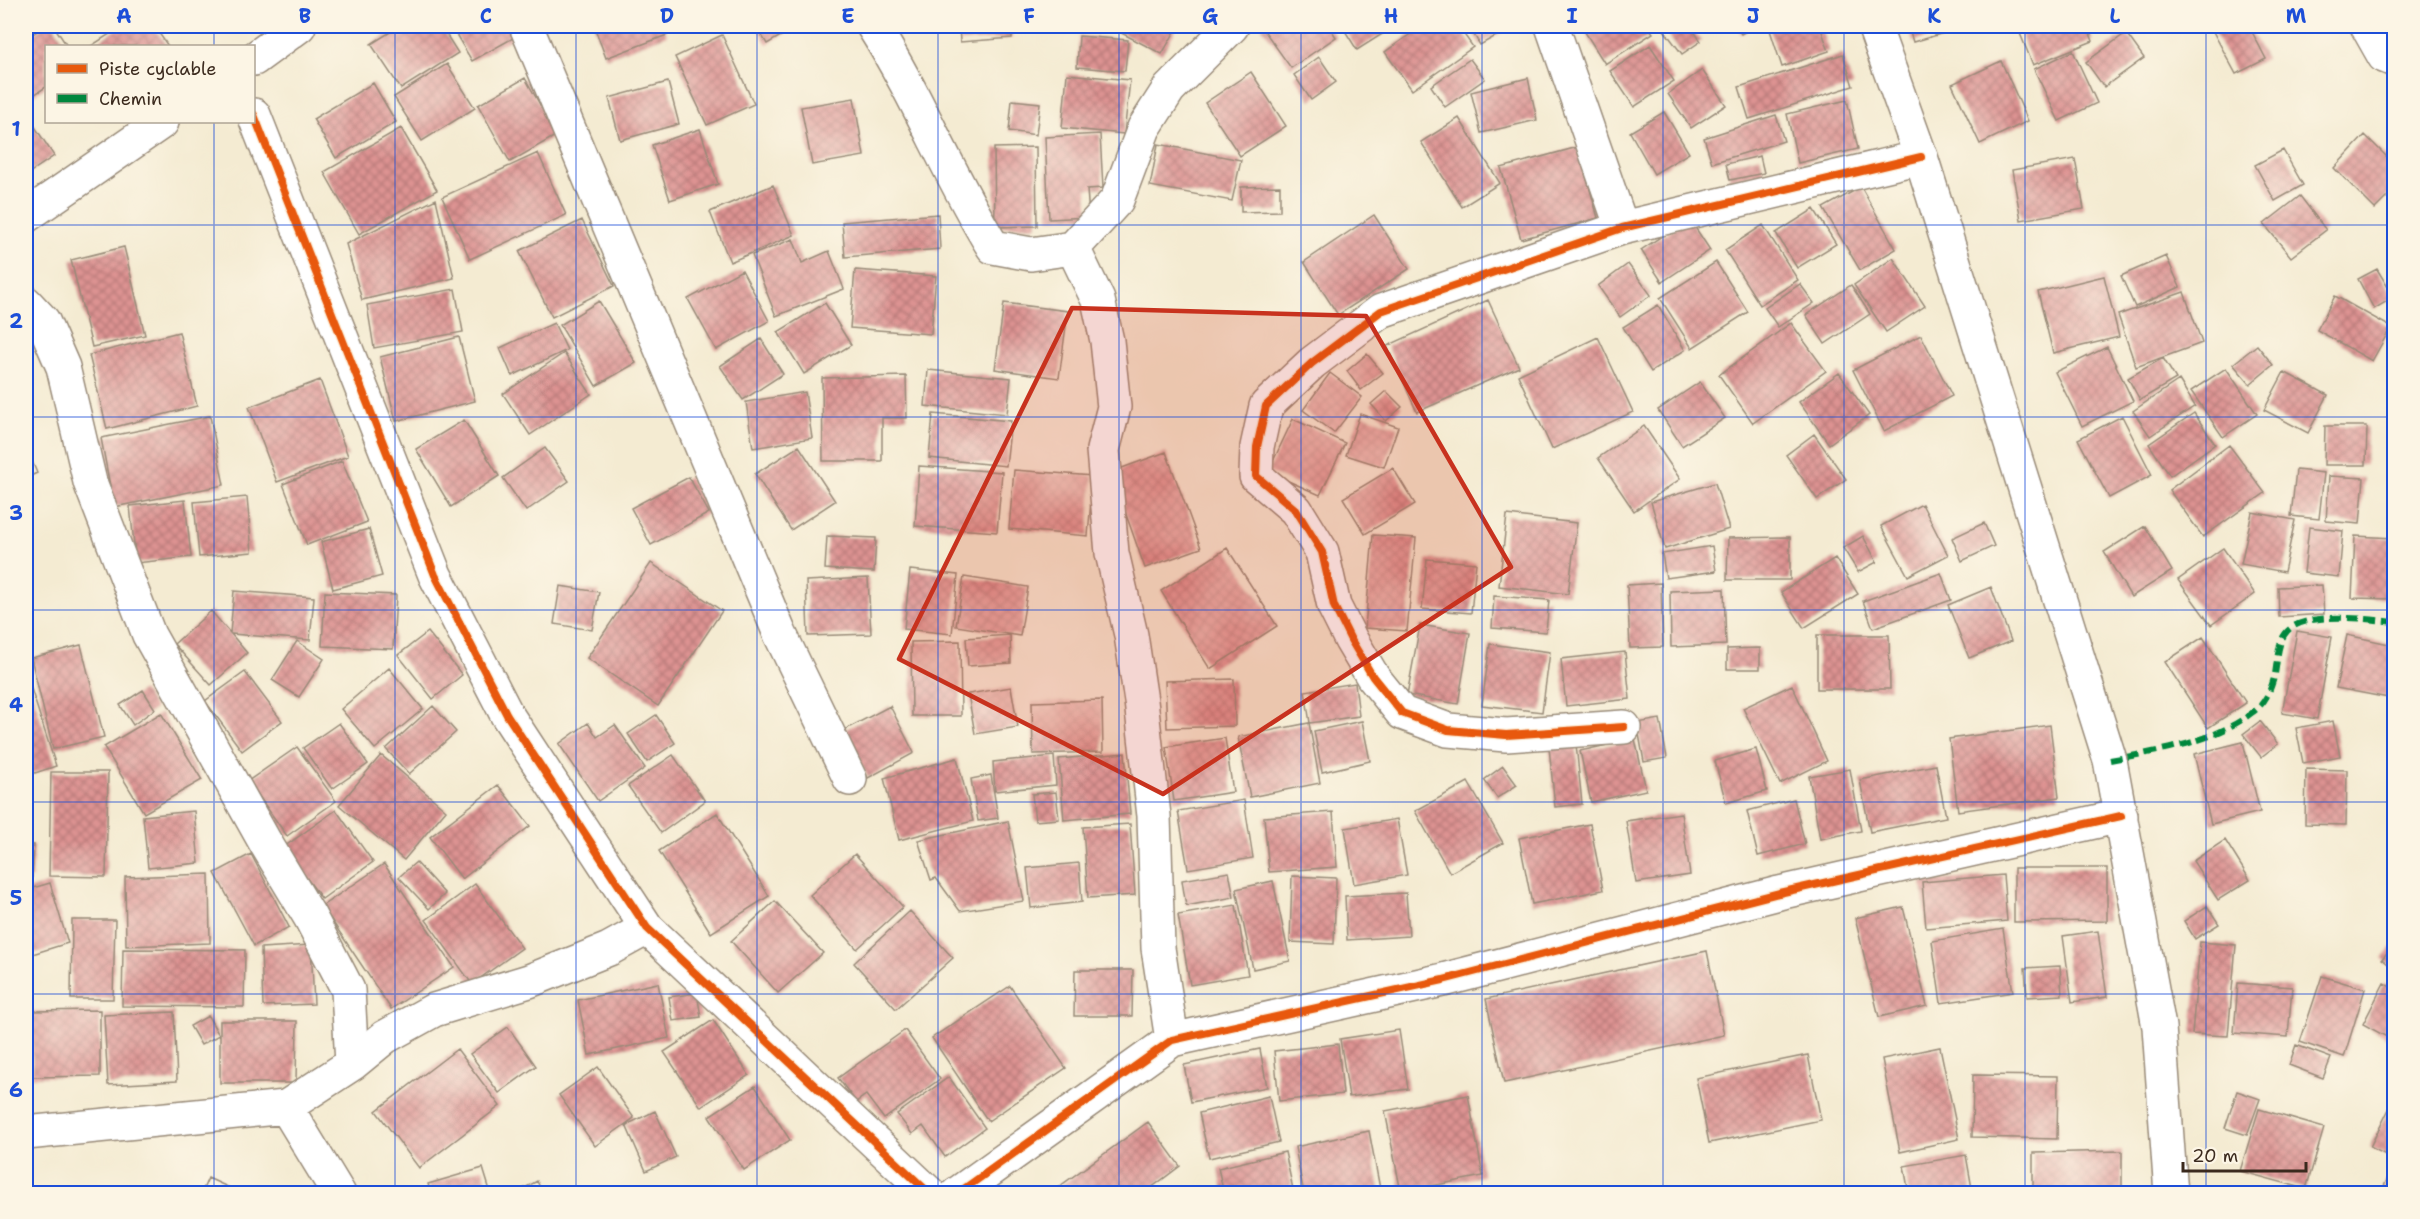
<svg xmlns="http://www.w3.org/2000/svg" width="2420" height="1219" font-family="'Shantell Sans',sans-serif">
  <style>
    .building { fill: url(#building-cross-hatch) }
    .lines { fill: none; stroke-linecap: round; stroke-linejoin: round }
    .minor-casing { stroke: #988a78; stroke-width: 36 }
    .minor { stroke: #fff; stroke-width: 33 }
    .quiet { stroke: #00873e; stroke-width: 6; stroke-dasharray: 12 6; stroke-linecap: butt }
    .cycleway-casing { stroke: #fcf5e5; stroke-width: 11 }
    .cycleway { stroke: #e8590c; stroke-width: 8 }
    .marked { fill: #c8321e; fill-opacity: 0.2; stroke: #c8321e; stroke-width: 4.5; stroke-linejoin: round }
    .grid { fill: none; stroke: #1d4ed8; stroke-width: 1.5; stroke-opacity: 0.55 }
    .neatline { fill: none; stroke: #1d4ed8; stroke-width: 2 }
    .grid-label { font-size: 20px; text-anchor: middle; font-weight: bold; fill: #1d4ed8 }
  </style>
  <defs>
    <pattern id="building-cross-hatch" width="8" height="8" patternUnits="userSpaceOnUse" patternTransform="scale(1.5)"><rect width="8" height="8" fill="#dd9392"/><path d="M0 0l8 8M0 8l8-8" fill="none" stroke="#b47877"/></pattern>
  </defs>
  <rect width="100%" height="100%" fill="#fcf5e5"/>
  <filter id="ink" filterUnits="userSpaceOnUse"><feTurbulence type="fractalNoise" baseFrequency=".0167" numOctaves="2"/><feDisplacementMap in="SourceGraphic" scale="12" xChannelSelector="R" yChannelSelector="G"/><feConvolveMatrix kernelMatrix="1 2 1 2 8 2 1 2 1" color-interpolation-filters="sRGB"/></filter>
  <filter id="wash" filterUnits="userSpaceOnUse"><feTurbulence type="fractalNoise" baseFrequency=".008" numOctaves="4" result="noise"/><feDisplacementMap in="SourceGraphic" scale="24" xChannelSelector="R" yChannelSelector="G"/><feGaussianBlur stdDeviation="1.35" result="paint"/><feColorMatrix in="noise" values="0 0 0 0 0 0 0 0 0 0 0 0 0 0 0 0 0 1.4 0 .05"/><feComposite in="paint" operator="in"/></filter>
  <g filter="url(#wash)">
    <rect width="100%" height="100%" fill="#f4ebd2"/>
    <g id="blocks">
      <path class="building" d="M45 26H54L67 46H46V87L29 98 26 92V38Z
        M122 26H154L168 46H91Z
        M400 26H441L458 53 401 89 371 44Z
        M451 26H509L515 37 472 61Z
        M594 26H663L667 35 606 58Z
        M756 26H798L767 44Z
        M959 26H1011L1012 38 960 42Z
        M1108 26H1178L1162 54Z
        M1261 26H1329L1336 37 1291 68Z
        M1342 26H1395L1357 50Z
        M1422 26H1458L1473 47 1412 90 1385 52Z
        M1469 26H1514L1480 45Z
        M1595 26H1648L1653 33 1605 64 1585 32Z
        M1661 26H1690L1701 41 1682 54Z
        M1736 26H1755L1741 34Z
        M1775 26H1820L1829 51 1782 67 1769 27Z
        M1908 26H1968L1913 42Z
        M2017 26H2087L2093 41 2033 65Z
        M2210 26H2249L2266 59 2236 74Z
        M2126 33 2144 58 2104 87 2086 62Z
        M722 35 754 104 707 125 675 57Z
        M1079 36 1128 40 1125 71 1077 67Z
        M1650 45 1674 81 1634 107 1610 71Z
        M2073 51 2097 103 2059 121 2034 69Z
        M1843 54 1853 86 1749 119 1739 87Z
        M1319 57 1336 82 1311 100 1294 75Z
        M1470 59 1485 79 1445 107 1431 86Z
        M2001 61 2028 121 1980 144 1952 84Z
        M447 64 475 108 422 141 394 97Z
        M1702 70 1726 105 1691 128 1668 94Z
        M1251 72 1286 126 1240 156 1205 103Z
        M1067 74 1130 80 1124 134 1062 128Z
        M525 78 557 135 510 162 478 105Z
        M1528 78 1537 120 1481 133 1471 92Z
        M668 82 679 124 620 140 609 98Z
        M373 83 396 122 336 158 313 119Z
        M854 98 864 156 812 165 801 107Z
        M1012 100 1040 103 1036 135 1009 131Z
        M1847 100 1858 149 1798 163 1787 114Z
        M1664 112 1689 153 1654 174 1630 132Z
        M26 113 54 156 26 175Z
        M1776 115 1784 141 1712 163 1704 138Z
        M1459 118 1500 183 1462 207 1421 142Z
        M401 128 437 190 359 234 324 172Z
        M700 129 718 184 670 200 652 145Z
        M1100 134 1103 188 1087 189 1089 217 1049 219 1045 137Z
        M2365 135 2394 164V190L2375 209 2334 168Z
        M1158 144 1241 160 1232 201 1150 186Z
        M1036 147 1037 226 995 227 994 148Z
        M1578 147 1598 218 1521 239 1501 168Z
        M2283 150 2303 185 2275 201 2255 165Z
        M538 153 566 215 470 259 442 197Z
        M1760 156 1764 173 1730 180 1726 164Z
        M2075 159 2084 209 2021 220 2012 170Z
        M773 185 794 235 730 262 710 212Z
        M1280 186V211L1241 212V187Z
        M1861 187 1896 249 1860 270 1823 208Z
        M2300 196 2326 230 2291 257 2264 224Z
        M436 199 454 278 362 300 346 244Z
        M1814 209 1836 244 1797 268 1776 233Z
        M938 214 940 249 845 257 842 222Z
        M1374 215 1409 269 1338 315 1304 262Z
        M1689 218 1710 250 1662 282 1641 250Z
        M582 220 614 286 552 317 519 251Z
        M1763 225 1798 280 1760 305 1725 250Z
        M793 239 802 263 829 251 844 289 776 316 752 255Z
        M124 247 145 335 92 347 71 260Z
        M2166 256 2180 287 2135 307 2121 276Z
        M1893 258 1925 306 1886 332 1854 285Z
        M1716 262 1748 312 1692 348 1660 298Z
        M1628 264 1651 295 1620 317 1598 286Z
        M2377 269 2394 297 2374 309 2358 279Z
        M742 270 769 321 716 350 688 299Z
        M855 270 936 276 931 334 850 328Z
        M2104 276 2119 337 2053 353 2038 292Z
        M1800 284 1814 303 1778 327 1765 308Z
        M1851 285 1870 314 1825 344 1806 315Z
        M455 289 463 332 374 348 367 305Z
        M2184 292 2202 343 2136 367 2118 315Z
        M2335 296 2391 327 2372 361 2317 330Z
        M1488 300 1519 367 1417 412 1387 346Z
        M599 301 636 363 596 386 560 325Z
        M825 303 851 345 804 374 778 332Z
        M1004 303 1068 311 1059 378 995 369Z
        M1658 305 1685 350 1651 372 1623 327Z
        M554 323 567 350 512 376 500 348Z
        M1791 323 1826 371 1753 423 1719 375Z
        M179 332 197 406 107 429 89 355Z
        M1921 335 1952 396 1884 431 1853 370Z
        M459 337 475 401 396 421 380 357Z
        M1598 337 1633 412 1552 449 1518 375Z
        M761 339 783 374 743 400 720 366Z
        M2257 345 2273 365 2250 384 2233 364Z
        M2107 347 2133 401 2082 426 2055 372Z
        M564 353 591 394 530 435 503 394Z
        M1367 354 1383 373 1361 390 1347 371Z
        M2163 358 2176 379 2140 400 2128 378Z
        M2226 368 2257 414 2223 437 2191 391Z
        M928 370 1011 378 1007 414 925 406Z
        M2284 372 2328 395 2308 433 2264 410Z
        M1330 373 1362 397 1334 433 1303 410Z
        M1839 373 1869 415 1829 444 1799 402Z
        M906 376 907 418H882V461H823L822 378Z
        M320 380 348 456 277 482 249 407Z
        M2179 380 2195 406 2150 436 2133 411Z
        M1700 382 1725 418 1682 446 1658 410Z
        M1386 391 1402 407 1386 421 1371 404Z
        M805 392 812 438 753 448 746 402Z
        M26 398 31 409 26 412Z
        M2194 413 2215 444 2170 476 2149 444Z
        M933 414 1011 421 1006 466 929 458Z
        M1360 414 1398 427 1384 467 1346 455Z
        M210 416 224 485 114 507 101 438Z
        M2122 416 2152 475 2109 498 2078 439Z
        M1293 419 1345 443 1320 495 1268 472Z
        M464 420 499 476 451 507 416 449Z
        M1644 426 1680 479 1634 511 1598 458Z
        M2325 426H2367L2366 465H2324Z
        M1814 434 1846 479 1817 499 1786 455Z
        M2229 445 2265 493 2203 537 2169 490Z
        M799 446 835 501 791 530 755 474Z
        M26 447 37 473 26 478Z
        M545 448 569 481 526 511 503 478Z
        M1166 452 1201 548 1145 568 1111 472Z
        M342 461 367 522 307 545 283 484Z
        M919 466 1002 472 997 532 915 526Z
        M1393 468 1415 504 1365 534 1343 498Z
        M1014 470 1093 476 1088 536 1009 529Z
        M2296 470 2324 473 2319 519 2291 516Z
        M2329 476 2364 478 2360 524 2326 521Z
        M689 477 709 513 651 545 631 508Z
        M1715 483 1729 529 1665 549 1651 502Z
        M247 497 252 552 199 557 194 502Z
        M185 500 191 557 136 563 130 506Z
        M1922 504 1948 555 1908 576 1881 526Z
        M2252 512 2295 520 2284 572 2241 564Z
        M1507 515 1577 523 1568 594 1499 586Z
        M1984 523 1994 546 1962 561 1952 538Z
        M2145 526 2172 571 2131 597 2104 552Z
        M2309 527 2343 531 2339 577 2304 573Z
        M369 529 382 576 333 589 321 542Z
        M1373 535 1416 538 1407 631 1365 628Z
        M827 536 876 538 874 572 825 569Z
        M1863 536 1877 562 1858 572 1843 548Z
        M2355 536 2394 538V599L2352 598Z
        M1790 537V580H1727L1728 538Z
        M1712 546 1716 571 1666 578 1662 554Z
        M1227 548 1277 626 1210 669 1161 591Z
        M2223 548 2255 594 2211 625 2178 580Z
        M1835 558 1858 594 1804 628 1781 592Z
        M1427 559 1476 563 1471 613 1422 609Z
        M651 563 722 611 658 706 587 658Z
        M910 570 958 575 952 634 904 629Z
        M1941 573 1951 600 1873 628 1863 601Z
        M964 577 1028 587 1020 636 956 626Z
        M868 578 871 634 808 636 806 581Z
        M1661 583 1663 647 1630 648 1627 585Z
        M2322 585 2324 614 2279 617 2278 587Z
        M560 586 599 592 592 630 554 624Z
        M1991 587 2011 641 1969 658 1948 605Z
        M1724 589 1726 645 1671 647 1670 591Z
        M234 591 314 597 310 640 231 634 247 653 211 685 174 644 211 611 230 633Z
        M325 592 396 595 393 649 322 646Z
        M1494 596 1549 600 1546 632 1492 628Z
        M1420 625 1470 633 1458 704 1407 695Z
        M2297 631 2332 637 2317 719 2282 713Z
        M428 632 462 675 433 699 398 655Z
        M1010 635 1011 663 968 666 966 638Z
        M1817 635H1889L1890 689H1817Z
        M2347 635 2394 645V699L2336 688Z
        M2203 637 2246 703 2208 728 2165 662Z
        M297 641 324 659 299 697 272 680Z
        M960 641 961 716H912L911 642Z
        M1490 644 1550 652 1542 712 1482 705Z
        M81 645 104 737 53 749 31 658Z
        M1760 648V669H1727V649Z
        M1625 652 1630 699 1566 706 1561 659Z
        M389 668 423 709 375 749 341 709Z
        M245 672 282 721 242 751 205 701Z
        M26 673 56 766 26 776Z
        M1234 679 1235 726 1167 728 1165 681Z
        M1355 683 1359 716 1310 723 1305 691Z
        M1792 685 1827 761 1780 784 1743 708Z
        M1011 687 1018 727 975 734 968 694Z
        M143 690 155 709 133 725 120 705Z
        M1102 700 1103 752 1033 754 1032 702Z
        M433 706 456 732 409 774 386 749Z
        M890 706 914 753 868 778 844 730Z
        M161 713 202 780 144 813 104 747Z
        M656 715 675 743 647 762 628 734Z
        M1660 719 1667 758 1644 762 1637 723Z
        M1362 721 1370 761 1322 772 1314 731Z
        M2260 721 2278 744 2261 757 2243 734Z
        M2333 721 2340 756 2303 763 2296 728Z
        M339 723 368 764 332 789 303 748Z
        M588 723 597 737 615 725 645 768 598 801 559 744Z
        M1309 723 1320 783 1250 797 1238 737Z
        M2050 725 2059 797 1958 811 1949 739Z
        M1225 738 1233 792 1174 801 1166 747Z
        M1635 739 1646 790 1591 802 1580 751Z
        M2243 742 2260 812 2211 824 2194 754Z
        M1576 744 1582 804 1555 807 1549 747Z
        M297 747 336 801 287 836 248 781Z
        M1756 749 1767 791 1726 803 1715 761Z
        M1125 753 1130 814 1064 820 1059 759Z
        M381 755 446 810 404 860 339 805Z
        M673 755 705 801 661 833 628 786Z
        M1054 756 1056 785 995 791 993 762Z
        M957 758 973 821 899 840 884 778Z
        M1936 765 1946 817 1870 832 1860 780Z
        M1503 766 1517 785 1497 798 1484 780Z
        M1850 769 1861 831 1820 839 1809 776Z
        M2306 769 2347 770 2346 825 2305 824Z
        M51 772H108L106 877 49 876Z
        M991 775 998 818 978 821 971 779Z
        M1468 782 1503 843 1450 873 1415 811Z
        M498 785 530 826 462 879 430 837Z
        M1056 792 1059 819 1035 821 1032 794Z
        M1794 799 1805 844 1758 856 1747 811Z
        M1244 800 1253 858 1188 869 1178 811Z
        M336 810 373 862 322 899 284 847Z
        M194 811 199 863 148 868 143 816Z
        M1333 812 1337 867 1269 872 1264 817Z
        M717 813 769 896 711 933 659 851Z
        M1681 813 1690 875 1636 883 1626 821Z
        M1397 819 1407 875 1354 884 1345 828Z
        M1008 821 1024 901 960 911 936 878 931 880 918 840Z
        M1130 824 1135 895 1088 898 1083 827Z
        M1590 824 1603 890 1532 904 1519 838Z
        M2225 840 2250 880 2218 900 2193 861Z
        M26 845H34L32 878H26Z
        M251 854 289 927 254 946 215 873Z
        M855 854 903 907 857 949 810 895Z
        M416 862 445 894 429 909 399 877Z
        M1079 863 1082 902 1031 908 1027 868Z
        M384 864 454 967 391 1009 322 906Z
        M2014 868H2107V921L2014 922Z
        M1229 872 1234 897 1186 906 1182 880Z
        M209 874 210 943 126 946 125 877Z
        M2003 875 2007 921 1926 928 1922 882Z
        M1292 876 1336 878 1334 944 1290 942Z
        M1273 881 1290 961 1253 969 1236 889Z
        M50 883 68 943 26 956V890Z
        M475 884 522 948 472 984 426 920Z
        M1406 893 1409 936 1347 940 1345 896Z
        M775 901 823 953 778 993 731 941Z
        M1236 905 1248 975 1190 985 1178 915Z
        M2207 906 2219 924 2195 939 2184 921Z
        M1903 907 1927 1006 1879 1017 1855 918Z
        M910 911 953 958 896 1009 854 963Z
        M72 920H115L113 999H71Z
        M2003 929 2013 992 1941 1003 1932 941Z
        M2098 931 2107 997 2072 1002 2063 936Z
        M2200 942 2236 945 2228 1036 2192 1034Z
        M2394 944V969L2382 959Z
        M311 945 314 1004 263 1006 261 948Z
        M123 949 245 950 244 1007 122 1006Z
        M1707 951 1724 1035 1504 1083 1486 999Z
        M2060 966 2062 995 2027 997 2025 968Z
        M1075 970H1133L1132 1016H1074Z
        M2322 976 2365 989 2344 1057 2300 1042Z
        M658 983 669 1038 589 1055 578 1000Z
        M2238 983 2292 987 2288 1037 2234 1033Z
        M2384 983 2394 989V1041L2363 1024Z
        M1010 986 1066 1068 988 1121 932 1038Z
        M697 993 701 1017 673 1021 669 997Z
        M100 1010V1076L32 1077V1011Z
        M174 1012 177 1081 108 1085 104 1015Z
        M208 1016 219 1035 201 1045 190 1026Z
        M713 1020 749 1075 701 1107 664 1052Z
        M220 1021H297L296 1083H220Z
        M508 1027 536 1066 499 1093 470 1054Z
        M905 1030 940 1079 884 1119 866 1095 856 1102 838 1078Z
        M1399 1030 1408 1089 1349 1097 1340 1039Z
        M1338 1044 1343 1094 1279 1101 1274 1051Z
        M2296 1045 2331 1058 2323 1078 2289 1065Z
        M1940 1047 1959 1139 1900 1152 1882 1059Z
        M457 1049 500 1106 419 1168 376 1111Z
        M1260 1049 1267 1087 1191 1102 1184 1065Z
        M1808 1055 1821 1120 1709 1143 1696 1078Z
        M598 1067 634 1118 595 1146 559 1095Z
        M1973 1075 2058 1076 2057 1139 1972 1137Z
        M949 1077 985 1128 945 1157 923 1126 912 1134 897 1114Z
        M755 1086 790 1140 744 1170 709 1116Z
        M2237 1091 2260 1099 2247 1135 2225 1128Z
        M1468 1095 1483 1176 1401 1192 1385 1111Z
        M1269 1096 1279 1142 1209 1158 1199 1113Z
        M2394 1099V1159L2370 1147Z
        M2259 1109 2324 1128 2306 1189 2240 1171Z
        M655 1111 676 1157 646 1171 626 1125Z
        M1148 1122 1180 1166 1143 1194H1060L1056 1189Z
        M1369 1131 1381 1194H1304L1295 1147Z
        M2122 1151V1194H2033V1153Z
        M1285 1152 1294 1194H1224L1218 1168Z
        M1966 1155 1973 1194H1909L1904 1166Z
        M483 1168 491 1194H431L428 1184Z
        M2390 1174 2394 1176V1194H2380Z
        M208 1178 243 1194H201Z
        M537 1181 543 1194H514Z"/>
    </g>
  </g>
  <g filter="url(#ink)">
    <use href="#blocks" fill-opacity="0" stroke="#988a78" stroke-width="1.5"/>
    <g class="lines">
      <defs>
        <path id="minor" d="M526 26 780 634 850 779
          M873 26C918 97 949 176 993 247L1031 254 1073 248
          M1552 26 1622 228
          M1874 26 1921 157 2110 760 2159 1027 2171 1194
          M2367 26 2384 56 2394 60
          M254 59 299 26
          M254 115 435 575 507 715 647 928 930 1194
          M26 216 162 122
          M26 303 43 321 63 367 90 482 149 635 265 842 310 917 348 990 352 1064
          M1624 727 1506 735 1448 730 1402 713 1373 677 1351 640 1334 606 1322 552 1296 510 1256 476 1257 447 1266 406 1312 363 1381 311 1622 228 1921 157
          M1172 1040 1158 948 1154 816 1141 701 1131 635 1112 553 1103 450 1114 407 1107 341 1098 300 1073 248 1117 200 1144 128 1169 89 1232 26
          M286 1107 339 1194
          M26 1133 286 1107 352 1064 385 1037 434 1010 529 981 609 949 647 928
          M957 1194 1172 1040 1443 980 1779 893 2121 816"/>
      </defs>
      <use href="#minor" class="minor-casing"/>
      <use href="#minor" class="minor"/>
      <path class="quiet" d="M2110 760C2158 751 2213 743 2253 712 2266 703 2271 689 2275 674 2277 662 2278 643 2285 634 2301 610 2368 619 2394 622"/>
      <defs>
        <path id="cycleway" d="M254 115 435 575 507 715 647 928 930 1194
          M1624 727 1506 735 1448 730 1402 713 1373 677 1351 640 1334 606 1322 552 1296 510 1256 476 1257 447 1266 406 1312 363 1381 311 1622 228 1921 157
          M957 1194 1172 1040 1443 980 1779 893 2121 816"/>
      </defs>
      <use href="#cycleway" class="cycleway-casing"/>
      <use href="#cycleway" class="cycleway"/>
    </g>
  </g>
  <path class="marked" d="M1072 308 1366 316 1511 567 1163 794 899 659Z"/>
  <path class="grid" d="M214 26V46M395 26V1194M576 26V1194M757 26V1194M938 26V1194M1119 26V1194M1301 26V1194M1482 26V1194M1663 26V1194M1844 26V1194M2025 26V1194M2206 26V1194M214 122V1194M26 225H2394M26 417H2394M26 610H2394M26 802H2394M26 994H2394"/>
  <rect width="2420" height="1219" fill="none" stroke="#fcf5e5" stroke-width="66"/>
  <rect x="45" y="45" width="210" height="78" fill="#fcf5e5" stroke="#afa495" stroke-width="1.5"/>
  <rect x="57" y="64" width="30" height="9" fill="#e8590c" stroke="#afa495" stroke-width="1.5"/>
  <text x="99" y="75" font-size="18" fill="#3b2a1e">Piste cyclable</text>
  <rect x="57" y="94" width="30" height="9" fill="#00873e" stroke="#afa495" stroke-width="1.5"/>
  <text x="99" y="105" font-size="18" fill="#3b2a1e">Chemin</text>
  <path d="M2183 1162v9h123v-9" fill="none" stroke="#3b2a1e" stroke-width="3"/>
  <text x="2192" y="1162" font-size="18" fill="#3b2a1e" stroke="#fcf5e5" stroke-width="4.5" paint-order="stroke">20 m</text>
  <rect x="33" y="33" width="2354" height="1153" class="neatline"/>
  <g class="grid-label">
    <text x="124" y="23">A</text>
    <text x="305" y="23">B</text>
    <text x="486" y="23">C</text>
    <text x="667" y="23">D</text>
    <text x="848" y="23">E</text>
    <text x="1029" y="23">F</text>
    <text x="1210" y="23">G</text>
    <text x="1391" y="23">H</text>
    <text x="1572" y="23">I</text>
    <text x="1753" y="23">J</text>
    <text x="1934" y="23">K</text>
    <text x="2115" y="23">L</text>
    <text x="2296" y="23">M</text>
    <text x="16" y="136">1</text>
    <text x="16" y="328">2</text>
    <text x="16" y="520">3</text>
    <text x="16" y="712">4</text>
    <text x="16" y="905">5</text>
    <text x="16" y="1097">6</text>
  </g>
</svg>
